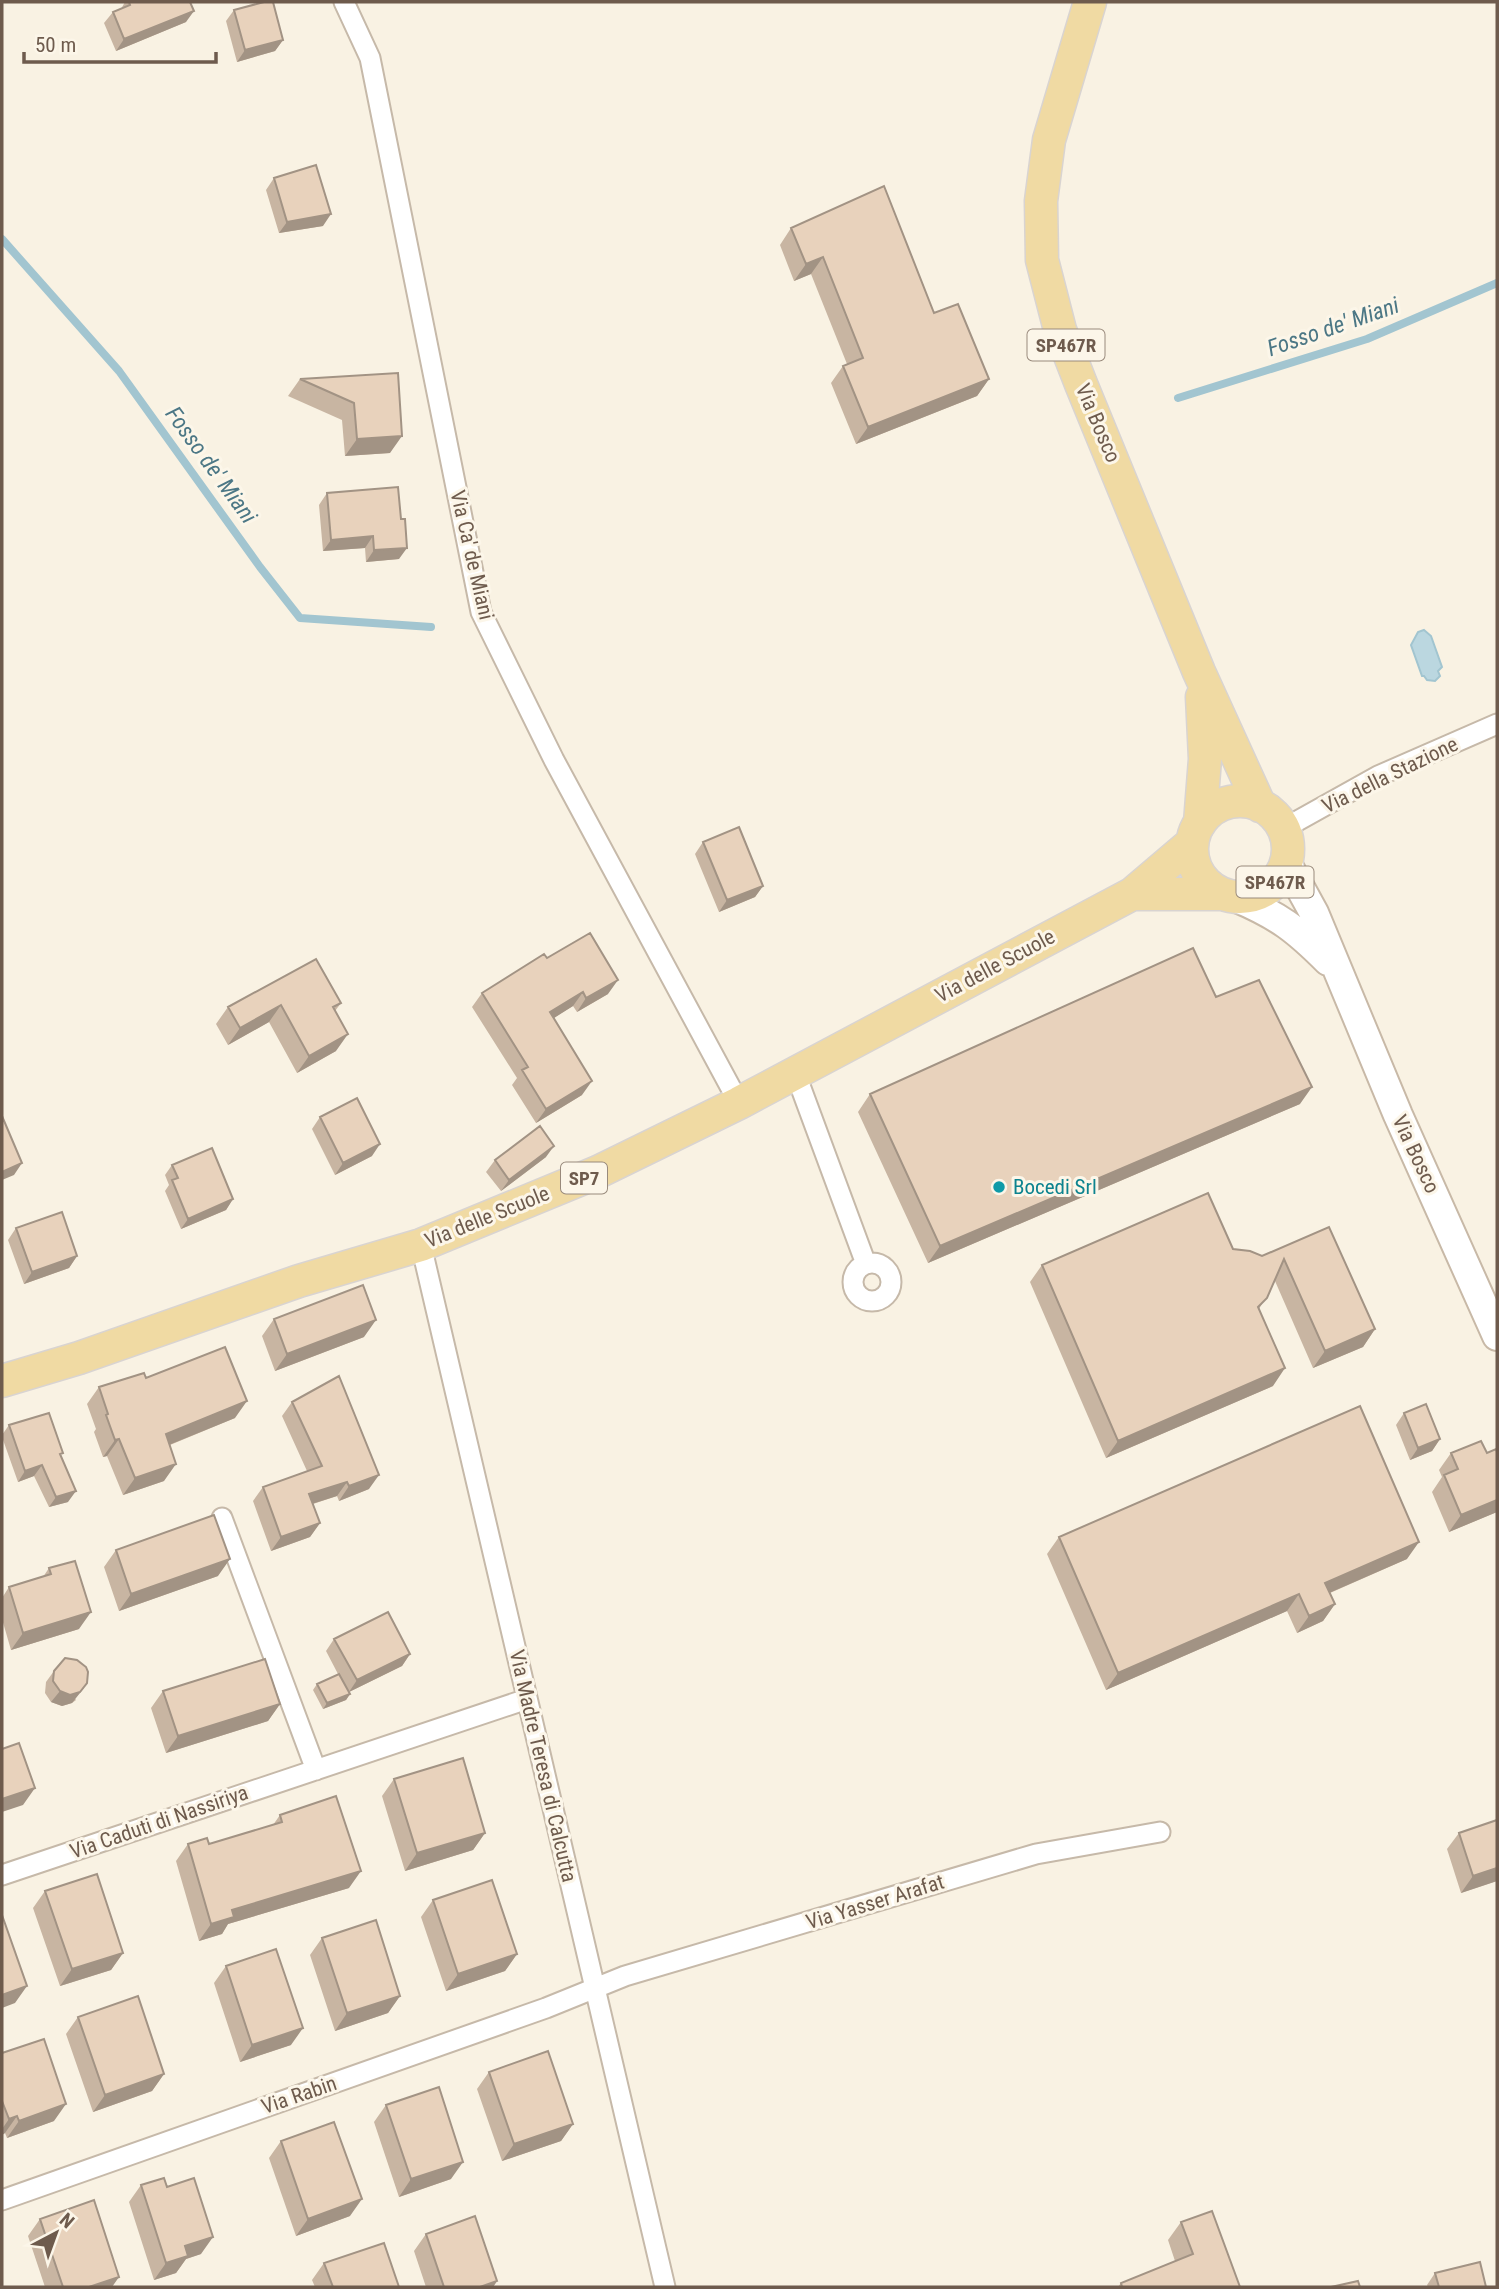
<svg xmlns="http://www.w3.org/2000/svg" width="1499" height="2289" font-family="'Roboto Condensed',sans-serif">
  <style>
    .water { fill: #bbd7e0; stroke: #a2c5d0; stroke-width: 2 }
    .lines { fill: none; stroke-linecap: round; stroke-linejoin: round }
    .stream { stroke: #a2c5d0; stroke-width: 8 }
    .street-casing { stroke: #c6b9a9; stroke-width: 23 }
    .secondary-casing { stroke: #c8b9a7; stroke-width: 32 }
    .primary-casing { stroke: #d9d4d1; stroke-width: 35 }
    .street { stroke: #fff; stroke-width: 19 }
    .secondary { stroke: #fff; stroke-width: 28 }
    .primary { stroke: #f0daa3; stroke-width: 32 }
    .wall { fill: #c8b5a2 }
    .shaded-wall { fill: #a29384 }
    .building { fill: #e8d2bc; stroke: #a29384; stroke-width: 2 }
    .culture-dot { fill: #0f9aa8; stroke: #fcf6e9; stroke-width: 2.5 }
    .labels { text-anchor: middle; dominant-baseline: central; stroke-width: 6; stroke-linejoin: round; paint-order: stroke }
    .shield { fill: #fcf6e9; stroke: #998a7c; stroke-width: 2 }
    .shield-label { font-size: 19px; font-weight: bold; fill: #6e5b4d }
    .street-label { font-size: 21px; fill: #6e5b4d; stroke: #fcf6e9 }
    .culture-label { font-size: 21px; fill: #0d838f; stroke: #fcf6e9; text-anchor: start }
    .water-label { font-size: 23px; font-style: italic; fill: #4c7785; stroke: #fcf6e9 }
  </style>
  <rect width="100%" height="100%" fill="#f9f2e3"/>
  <path class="water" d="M1424 630 1431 636 1442 667 1438 671 1440 676 1435 681 1427 680 1424 676H1422L1411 645 1418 632Z"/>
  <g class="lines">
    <path class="stream" d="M2 239 119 371 260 567 300 618 431 627
      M1178 398 1367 339 1497 283"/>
    <defs>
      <path id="street" d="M344 2 370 58 481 612 554 760 739 1103
        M1283 829 1378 776 1497 724
        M795 1072 866 1264
        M421 1245 665 2287
        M853 1282a19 19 0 1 1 38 0a19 19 0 1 1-38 0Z
        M222 1518 316 1770
        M2 1875 527 1699
        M2 2200 546 2008 625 1976 1036 1854 1160 1832"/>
      <path id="secondary" d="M1286 862 1314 913 1398 1115 1497 1336
        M1237 898C1279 916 1296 929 1328 961"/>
      <path id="primary" d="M1090 2 1049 140 1041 201 1042 260 1060 330 1081 384 1199 672 1260 806
        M1192 849a48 48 0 1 1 96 0a48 48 0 1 1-96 0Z
        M1200 823 1205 759 1202 697
        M1132 894H1221
        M2 1381 79 1358 299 1281 421 1245 598 1172 739 1103 1132 894 1192 843"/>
    </defs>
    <use href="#street" class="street-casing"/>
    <use href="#secondary" class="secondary-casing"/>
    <use href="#primary" class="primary-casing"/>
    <use href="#street" class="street"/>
    <use href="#secondary" class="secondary"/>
    <use href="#primary" class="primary"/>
  </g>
  <path class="wall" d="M125 2H190L186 22 116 51 104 23 113 12 121 9Z
    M234 10 283 40 275 51 237 62 226 21Z
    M274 178 323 226 279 233 266 190Z
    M791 228 934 313 989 379 977 396 856 444 831 383 843 366 847 364 811 274 794 281 780 245Z
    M398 373 390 453 345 456 342 420 288 396 300 379Z
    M327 493 401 519 399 559 366 562 365 548 323 551 319 505Z
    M703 842 763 886 755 897 719 912 695 854Z
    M547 958 608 994 577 1012 573 1006 553 1018 582 1095 536 1123 512 1085 517 1078 472 1007 482 993Z
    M1216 997 1300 1104 928 1263 858 1112 870 1094Z
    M341 1003 335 1011 336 1051 297 1073 269 1022 228 1045 216 1024 228 1007Z
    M320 1117 372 1156 335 1175 312 1129Z
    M546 1157 501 1191 486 1172 495 1160Z
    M172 1165 233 1199 226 1210 181 1229 165 1191 169 1185 165 1175Z
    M1329 1227 1375 1329 1363 1347 1313 1368 1275 1281 1259 1309 1273 1386 1106 1458 1030 1282 1042 1265 1233 1249 1262 1256Z
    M16 1228 77 1256 69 1268 24 1284 8 1240Z
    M274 1319 364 1337 275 1371 262 1336Z
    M146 1378 235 1418 170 1445 164 1481 123 1495 107 1456 103 1457 94 1432 96 1429 87 1404 99 1387Z
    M292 1402 369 1489 339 1501 337 1496 313 1504 320 1523 310 1537 271 1551 253 1501 263 1487 307 1471 282 1416Z
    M1404 1413 1440 1439 1432 1451 1410 1460 1396 1425Z
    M9 1425 61 1456 68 1502 49 1507 34 1476 18 1482 2 1437V1435Z
    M1451 1453 1497 1512 1449 1532 1432 1492 1442 1477 1439 1470Z
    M1059 1537 1407 1559 1330 1593 1335 1604 1323 1621 1297 1633 1287 1611 1106 1690 1047 1554Z
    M116 1550 218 1576 119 1611 104 1567Z
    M49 1568 79 1629 11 1650 2 1619V1598L9 1587 43 1577Z
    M334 1639 410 1654 402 1666 349 1692 350 1694 346 1700 323 1709 313 1690 317 1684 338 1674 326 1651Z
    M54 1671 76 1700 72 1703 62 1706 51 1702 45 1693 46 1682Z
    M163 1691 280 1704 268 1721 166 1753 151 1708Z
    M394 1779 485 1833 473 1850 405 1871 382 1796Z
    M280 1815 349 1888 228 1924 222 1934 199 1941 176 1861 188 1844H209L273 1825Z
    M1497 1820V1881L1461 1893 1447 1849 1459 1833Z
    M45 1891 123 1953 111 1970 60 1986 33 1908Z
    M433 1900 517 1954 505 1971 446 1991 421 1917Z
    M322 1938 400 1996 388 2013 335 2031 310 1955Z
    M226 1966 291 2045 240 2062 214 1983Z
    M78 2017 164 2074 152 2091 93 2112 66 2034Z
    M2 2053 54 2121 7 2138 5 2133 2 2135Z
    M489 2072 573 2124 561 2141 502 2161 477 2089Z
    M386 2105 451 2179 399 2197 374 2122Z
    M281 2141 350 2216 296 2236 269 2158Z
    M141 2185 167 2187 201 2254 186 2259 176 2273 154 2280 129 2202Z
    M40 2219 112 2287H45L28 2236Z
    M1181 2222 1240 2287H1118L1121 2283 1175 2261 1168 2240Z
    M426 2234 497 2281 493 2287H426L414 2251Z
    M324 2263 399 2287H315L312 2280Z
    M1435 2273 1486 2287H1428L1427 2285Z"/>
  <path class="shaded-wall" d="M194 11 186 22 116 51 124 39Z
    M283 40 275 51 237 62 245 50Z
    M331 214 323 226 279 233 287 222Z
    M823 257 811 274 794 281 806 264Z
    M989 379 977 396 856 444 868 427Z
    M402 436 390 453 345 456 357 439Z
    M373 536 365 548 323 551 331 540Z
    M407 548 399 559 366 562 374 550Z
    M763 886 755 897 719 912 727 900Z
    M618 980 608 994 577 1012 586 998Z
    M583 992 573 1006 540 1027 550 1012Z
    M281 1005 269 1022 228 1045 240 1028Z
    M348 1034 336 1051 297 1073 309 1056Z
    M592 1081 582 1095 536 1123 546 1109Z
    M1312 1087 1300 1104 928 1263 940 1246Z
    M380 1144 372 1156 335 1175 343 1163Z
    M554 1146 546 1157 501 1191 509 1180Z
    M22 1163 14 1175 2 1180V1172Z
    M233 1199 226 1210 181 1229 188 1219Z
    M77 1256 69 1268 24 1284 32 1272Z
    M376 1320 364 1337 275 1371 287 1354Z
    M1375 1329 1363 1347 1313 1368 1325 1351Z
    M1285 1368 1273 1386 1106 1458 1118 1441Z
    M247 1401 235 1418 154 1451 166 1434Z
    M119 1439 107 1456 103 1457 115 1440Z
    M1440 1439 1432 1451 1410 1460 1418 1448Z
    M176 1464 164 1481 123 1495 135 1478Z
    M42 1465 34 1476 18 1482 25 1471Z
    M379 1475 369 1489 339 1501 349 1486Z
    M347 1482 337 1496 299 1508 309 1494Z
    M76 1491 68 1502 49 1507 56 1497Z
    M1497 1500V1512L1449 1532 1461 1515Z
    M320 1523 310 1537 271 1551 281 1537Z
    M1419 1542 1407 1559 1313 1600 1325 1583Z
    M230 1559 218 1576 119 1611 131 1594Z
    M1299 1594 1287 1611 1106 1690 1118 1673Z
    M1335 1604 1323 1621 1297 1633 1309 1616Z
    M91 1612 79 1629 11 1650 23 1633Z
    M410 1654 402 1666 349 1692 357 1680Z
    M84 1688 72 1703 62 1706 51 1702 60 1691Z
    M350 1694 346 1700 323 1709 327 1703Z
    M280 1704 268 1721 166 1753 178 1736Z
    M35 1788 23 1805 2 1812V1799Z
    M485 1833 473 1850 405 1871 417 1853Z
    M1497 1868V1881L1461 1893 1473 1876Z
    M361 1871 349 1888 228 1924 222 1934 199 1941 211 1924 232 1910Z
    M123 1953 111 1970 60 1986 72 1969Z
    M517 1954 505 1971 446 1991 458 1974Z
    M27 1986 15 2003 2 2008V1995Z
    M400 1996 388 2013 335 2031 347 2013Z
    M303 2028 291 2045 240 2062 252 2045Z
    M164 2074 152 2091 93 2112 105 2095Z
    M66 2104 54 2121 7 2138 19 2121Z
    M17 2116 5 2133 2 2135V2129L9 2119Z
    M573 2124 561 2141 502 2161 514 2144Z
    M463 2162 451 2179 399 2197 411 2179Z
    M362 2199 350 2216 296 2236 308 2219Z
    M213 2237 201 2254 186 2259 176 2273 154 2280 166 2263 185 2246Z
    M119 2277 112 2287H89Z
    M497 2281 493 2287H480Z"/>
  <path class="building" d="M129 2H190L194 11 124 39 113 12 130 5Z
    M264 2H273L283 40 245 50 234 10Z
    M316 165 331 214 287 222 274 178Z
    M884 186 934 313 958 304 989 379 868 427 843 366 863 358 823 257 806 264 791 228Z
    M398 373 402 436 357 439 354 403 300 379Z
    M398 487 401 519H405L407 548 374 550 373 536 331 540 327 493Z
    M739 827 763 886 727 900 703 842Z
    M590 933 618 980 586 998 583 992 550 1012 592 1081 546 1109 522 1070 528 1067 482 993 544 954 547 958Z
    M1193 948 1216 997 1259 980 1312 1087 940 1246 870 1094Z
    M316 959 341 1003 333 1007 348 1034 309 1056 281 1005 240 1028 228 1007Z
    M357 1098 380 1144 343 1163 320 1117Z
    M2 1116 22 1163 2 1172Z
    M540 1126 554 1146 509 1180 495 1160Z
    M212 1148 233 1199 188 1219 172 1180 178 1178 172 1165Z
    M1208 1193 1233 1249 1250 1251 1262 1256 1329 1227 1375 1329 1325 1351 1284 1259 1267 1298 1258 1307 1285 1368 1118 1441 1042 1265Z
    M62 1212 77 1256 32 1272 16 1228Z
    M363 1285 376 1320 287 1354 274 1319Z
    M225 1347 247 1401 166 1434 176 1464 135 1478 119 1439 115 1440 106 1415 108 1414 99 1387 144 1373 146 1378Z
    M339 1376 379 1475 349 1486 347 1482 309 1494 320 1523 281 1537 263 1487 322 1466 292 1402Z
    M1426 1404 1440 1439 1418 1448 1404 1413Z
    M1360 1406 1419 1542 1325 1583 1335 1604 1309 1616 1299 1594 1118 1673 1059 1537Z
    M49 1413 63 1453 60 1454 76 1491 56 1497 42 1465 25 1471 9 1425Z
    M1481 1441 1487 1453 1496 1449 1497 1452V1500L1461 1515 1444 1475 1458 1469 1451 1453Z
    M214 1515 230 1559 131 1594 116 1550Z
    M75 1561 91 1612 23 1633 9 1587 51 1574 49 1568Z
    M388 1612 410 1654 357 1680 334 1639Z
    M65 1658 77 1660 86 1667 88 1672 87 1683 80 1692 70 1695 60 1691 53 1681 54 1671Z
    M265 1659 280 1704 178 1736 163 1691Z
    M339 1674 350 1694 327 1703 317 1684Z
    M19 1743 35 1788 2 1799V1749Z
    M463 1758 485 1833 417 1853 394 1779Z
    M336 1796 361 1871 232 1910 234 1917 211 1924 188 1844 207 1838 209 1844 282 1822 280 1815Z
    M1497 1820V1868L1473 1876 1459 1833Z
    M97 1874 123 1953 72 1969 45 1891Z
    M492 1880 517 1954 458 1974 433 1900Z
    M2 1915 27 1986 2 1995Z
    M376 1920 400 1996 347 2013 322 1938Z
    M276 1949 303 2028 252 2045 226 1966Z
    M138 1996 164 2074 105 2095 78 2017Z
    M44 2039 66 2104 19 2121 17 2116 9 2119 2 2101V2053Z
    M548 2051 573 2124 514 2144 489 2072Z
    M439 2087 463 2162 411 2179 386 2105Z
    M334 2122 362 2199 308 2219 281 2141Z
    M164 2178 167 2187 194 2178 213 2237 185 2246 188 2256 166 2263 141 2185Z
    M94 2200 119 2277 89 2287H63L40 2219Z
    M1212 2211 1240 2287H1122L1121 2283 1193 2254 1181 2222Z
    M475 2216 497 2281 480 2287H444L426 2234Z
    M384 2243 399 2287H333L324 2263Z
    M1480 2262 1486 2287H1439L1435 2273Z
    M1358 2281 1360 2287H1331Z"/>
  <circle class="culture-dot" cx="999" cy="1187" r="7"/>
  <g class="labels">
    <g class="shield">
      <rect x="1027.5" y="329.5" width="77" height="31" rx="5"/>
      <rect x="1236.5" y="866.5" width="77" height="31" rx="5"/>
      <rect x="561" y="1162.5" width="46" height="31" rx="5"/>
    </g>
    <g class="shield-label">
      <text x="1066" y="345">SP467R</text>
      <text x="1275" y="882">SP467R</text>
      <text x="584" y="1178">SP7</text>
    </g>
    <g class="street-label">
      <text transform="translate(1098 423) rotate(67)">Via Bosco</text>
      <text transform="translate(472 555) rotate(77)">Via Ca' de Miani</text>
      <text transform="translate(1390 775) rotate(-26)">Via della Stazione</text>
      <text transform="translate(995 966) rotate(-28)">Via delle Scuole</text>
      <text transform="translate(1416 1154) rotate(65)">Via Bosco</text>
      <text transform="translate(487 1217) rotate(-22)">Via delle Scuole</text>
      <text transform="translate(543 1766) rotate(77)">Via Madre Teresa di Calcutta</text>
      <text transform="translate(159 1822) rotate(-19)">Via Caduti di Nassiriya</text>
      <text transform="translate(875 1902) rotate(-17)">Via Yasser Arafat</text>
      <text transform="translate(299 2095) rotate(-19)">Via Rabin</text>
    </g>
    <g class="culture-label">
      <text x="1013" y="1187">Bocedi Srl</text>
    </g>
    <g class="water-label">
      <text transform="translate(1333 327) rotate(-19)">Fosso de' Miani</text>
      <text transform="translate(211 465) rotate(54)">Fosso de' Miani</text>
    </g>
  </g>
  <rect width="1499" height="2289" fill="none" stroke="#6e5b4d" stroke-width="7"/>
  <g transform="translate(56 2233) rotate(41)" stroke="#fcf6e9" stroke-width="5" paint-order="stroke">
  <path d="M0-5L12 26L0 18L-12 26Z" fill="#6e5b4d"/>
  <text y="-10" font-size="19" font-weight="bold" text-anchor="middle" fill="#6e5b4d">N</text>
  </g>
  <path d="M24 52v10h192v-10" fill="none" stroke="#6e5b4d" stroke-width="3.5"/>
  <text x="35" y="52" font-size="21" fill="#6e5b4d" stroke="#fcf6e9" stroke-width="5" paint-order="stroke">50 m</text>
</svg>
